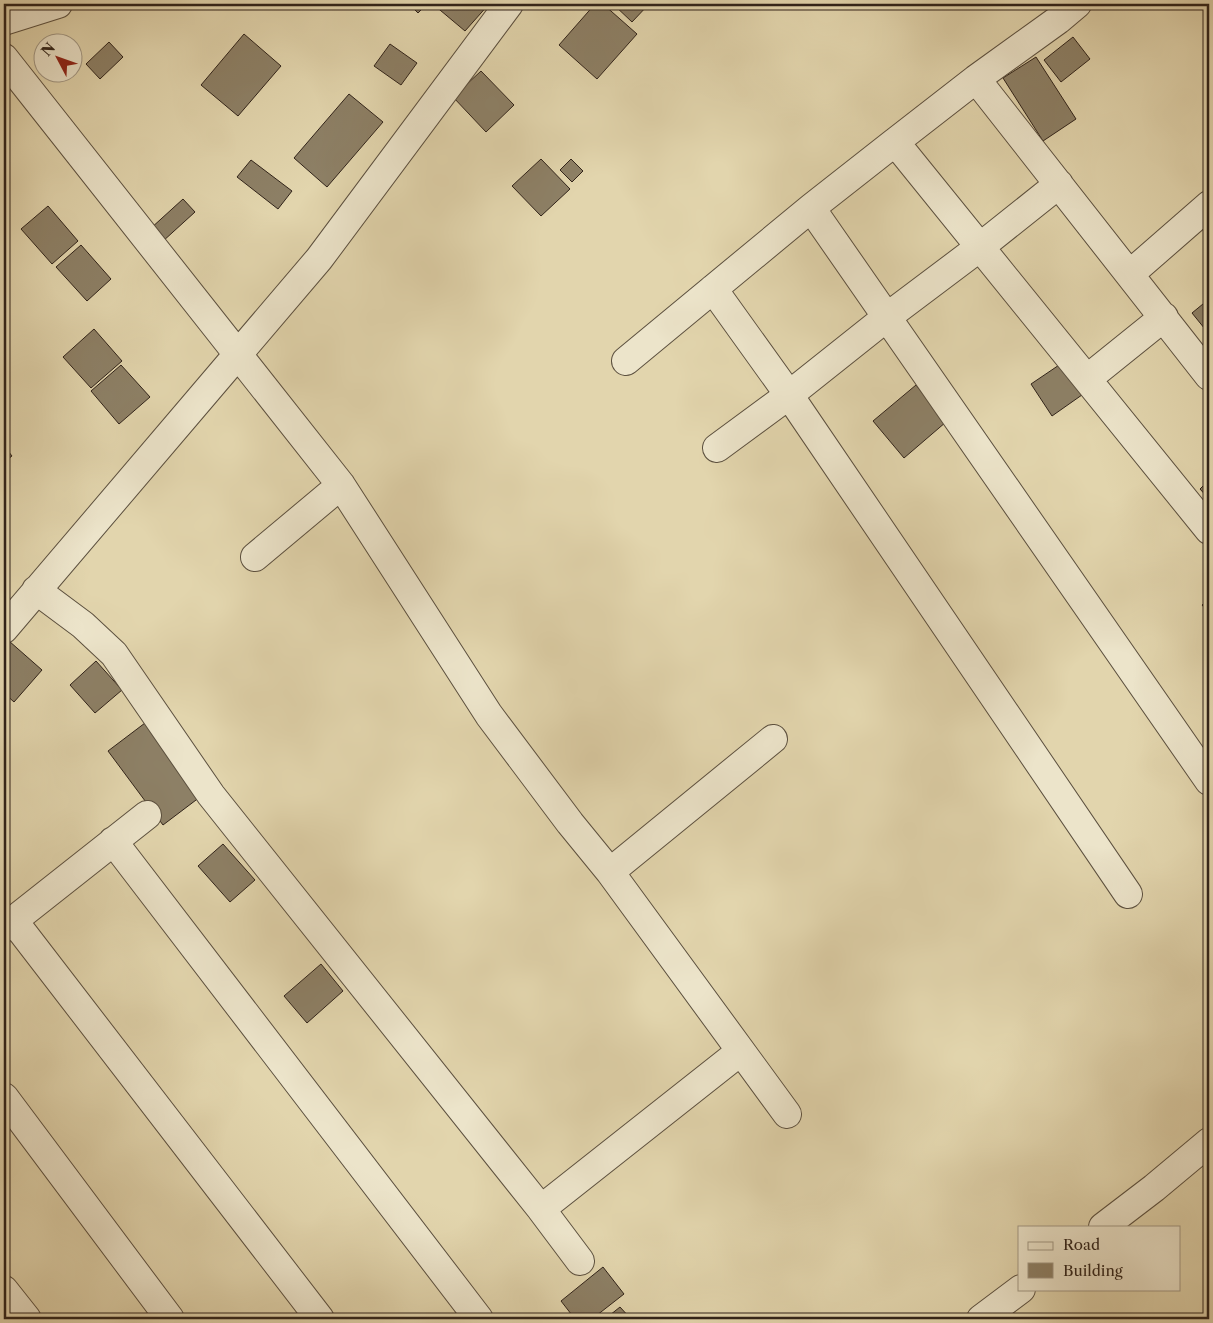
<svg xmlns="http://www.w3.org/2000/svg" width="1213" height="1323" font-family="'Libre Caslon Text',serif">
  <style>
    .building { fill: #8d8066; stroke: #30231a }
    .lines { fill: none; stroke-linecap: round; stroke-linejoin: round }
    .minor-casing { stroke: #5c503f; stroke-width: 30 }
    .minor { stroke: #ece4ca; stroke-width: 28 }
  </style>
  <rect width="100%" height="100%" fill="#e2d5ad"/>
  <filter id="stains"><feTurbulence type="fractalNoise" baseFrequency=".004" numOctaves="4"/><feColorMatrix values="0 0 0 0 .2 0 0 0 0 .09 0 0 0 0 .02 0 0 0 .5 -.17"/></filter>
  <radialGradient id="worn" r=".72"><stop offset=".6" stop-color="#630" stop-opacity="0"/><stop offset="1" stop-color="#630" stop-opacity=".3"/></radialGradient>
  <path class="building" d="M409 4H427L418 13Z
    M436 4H489L465 31 434 5Z
    M595 4H603L637 34 597 79 559 45Z
    M613 4H649L632 22Z
    M244 34 281 66 238 116 201 85Z
    M1073 37 1090 59 1061 82 1044 60Z
    M109 42 123 57 100 79 86 64Z
    M390 44 417 63 401 85 374 66Z
    M1036 57 1076 119 1043 141 1003 78Z
    M481 71 514 105 486 132 453 97Z
    M349 94 383 122 327 187 294 158Z
    M541 159 570 189 541 216 512 186Z
    M571 159 583 171 572 182 560 170Z
    M251 160 292 191 278 209 237 177Z
    M183 199 195 212 162 242 150 229Z
    M48 206 78 241 52 264 21 229Z
    M81 245 111 279 87 301 56 267Z
    M1209 299V334L1192 313Z
    M94 329 122 361 91 388 63 357Z
    M1068 359 1089 390 1052 416 1031 384Z
    M121 365 150 397 119 424 91 391Z
    M916 385 946 422 904 458 873 421Z
    M4 446 12 456 4 462Z
    M1209 480V499L1200 489Z
    M1209 599V613L1202 605Z
    M9 641 42 670 14 702 4 693V647Z
    M96 661 122 690 95 713 70 685Z
    M145 723 200 797 163 825 108 751Z
    M223 844 255 880 230 902 198 866Z
    M321 964 343 991 307 1023 284 996Z
    M603 1267 624 1294 592 1319H575L561 1301Z
    M620 1307 631 1319H605Z"/>
  <g class="lines">
    <defs>
      <path id="minor" d="M1077 4 1058 20 976 79 1209 376
        M4 21 58 4
        M4 58 341 485 489 715 570 823 610 872 787 1114
        M976 79 895 142 1209 530
        M895 142 811 208 1209 781
        M1130 274 1209 205
        M713 289 789 395 1128 894
        M626 361 811 208
        M1087 379 1164 317
        M717 448 789 395 887 317 980 247 1059 184
        M255 557 341 485
        M36 590 83 625 114 654 211 795 541 1209 580 1261
        M4 629 319 259 509 4
        M113 841 479 1319
        M610 872 773 739
        M13 920 320 1319
        M4 928 147 815
        M4 1097 170 1319
        M541 1209 741 1051
        M1103 1227 1154 1188 1209 1142
        M4 1290 27 1319
        M981 1319 1021 1289"/>
    </defs>
    <use href="#minor" class="minor-casing"/>
    <use href="#minor" class="minor"/>
  </g>
  <rect width="1213" height="1323" fill="none" stroke="#e2d5ad" stroke-width="20"/>
  <rect x="5" y="5" width="1203" height="1313" fill="none" stroke="#30231a" stroke-width="2.5"/>
  <rect x="10" y="10" width="1193" height="1303" fill="none" stroke="#30231a"/>
  <rect x="1018" y="1226" width="162" height="65" fill="#ece4ca" stroke="#a19784"/>
  <rect x="1028" y="1242" width="25" height="8" fill="#ece4ca" stroke="#a19784"/>
  <text x="1063" y="1250" font-size="15" fill="#30231a">Road</text>
  <rect x="1028" y="1263" width="25" height="15" fill="#8d8066" stroke="#a19784"/>
  <text x="1063" y="1276" font-size="15" fill="#30231a">Building</text>
  <g transform="translate(58 58) rotate(311)"><circle r="24" fill="#ece4ca" stroke="#a19784"/>
  <path d="M0-4L9 19L0 12L-9 19Z" fill="#8f2418"/>
  <text y="-8" font-size="14" font-weight="bold" text-anchor="middle" fill="#30231a">N</text>
  </g>
  <rect width="100%" height="100%" filter="url(#stains)"/>
  <rect width="100%" height="100%" fill="url(#worn)"/>
</svg>
